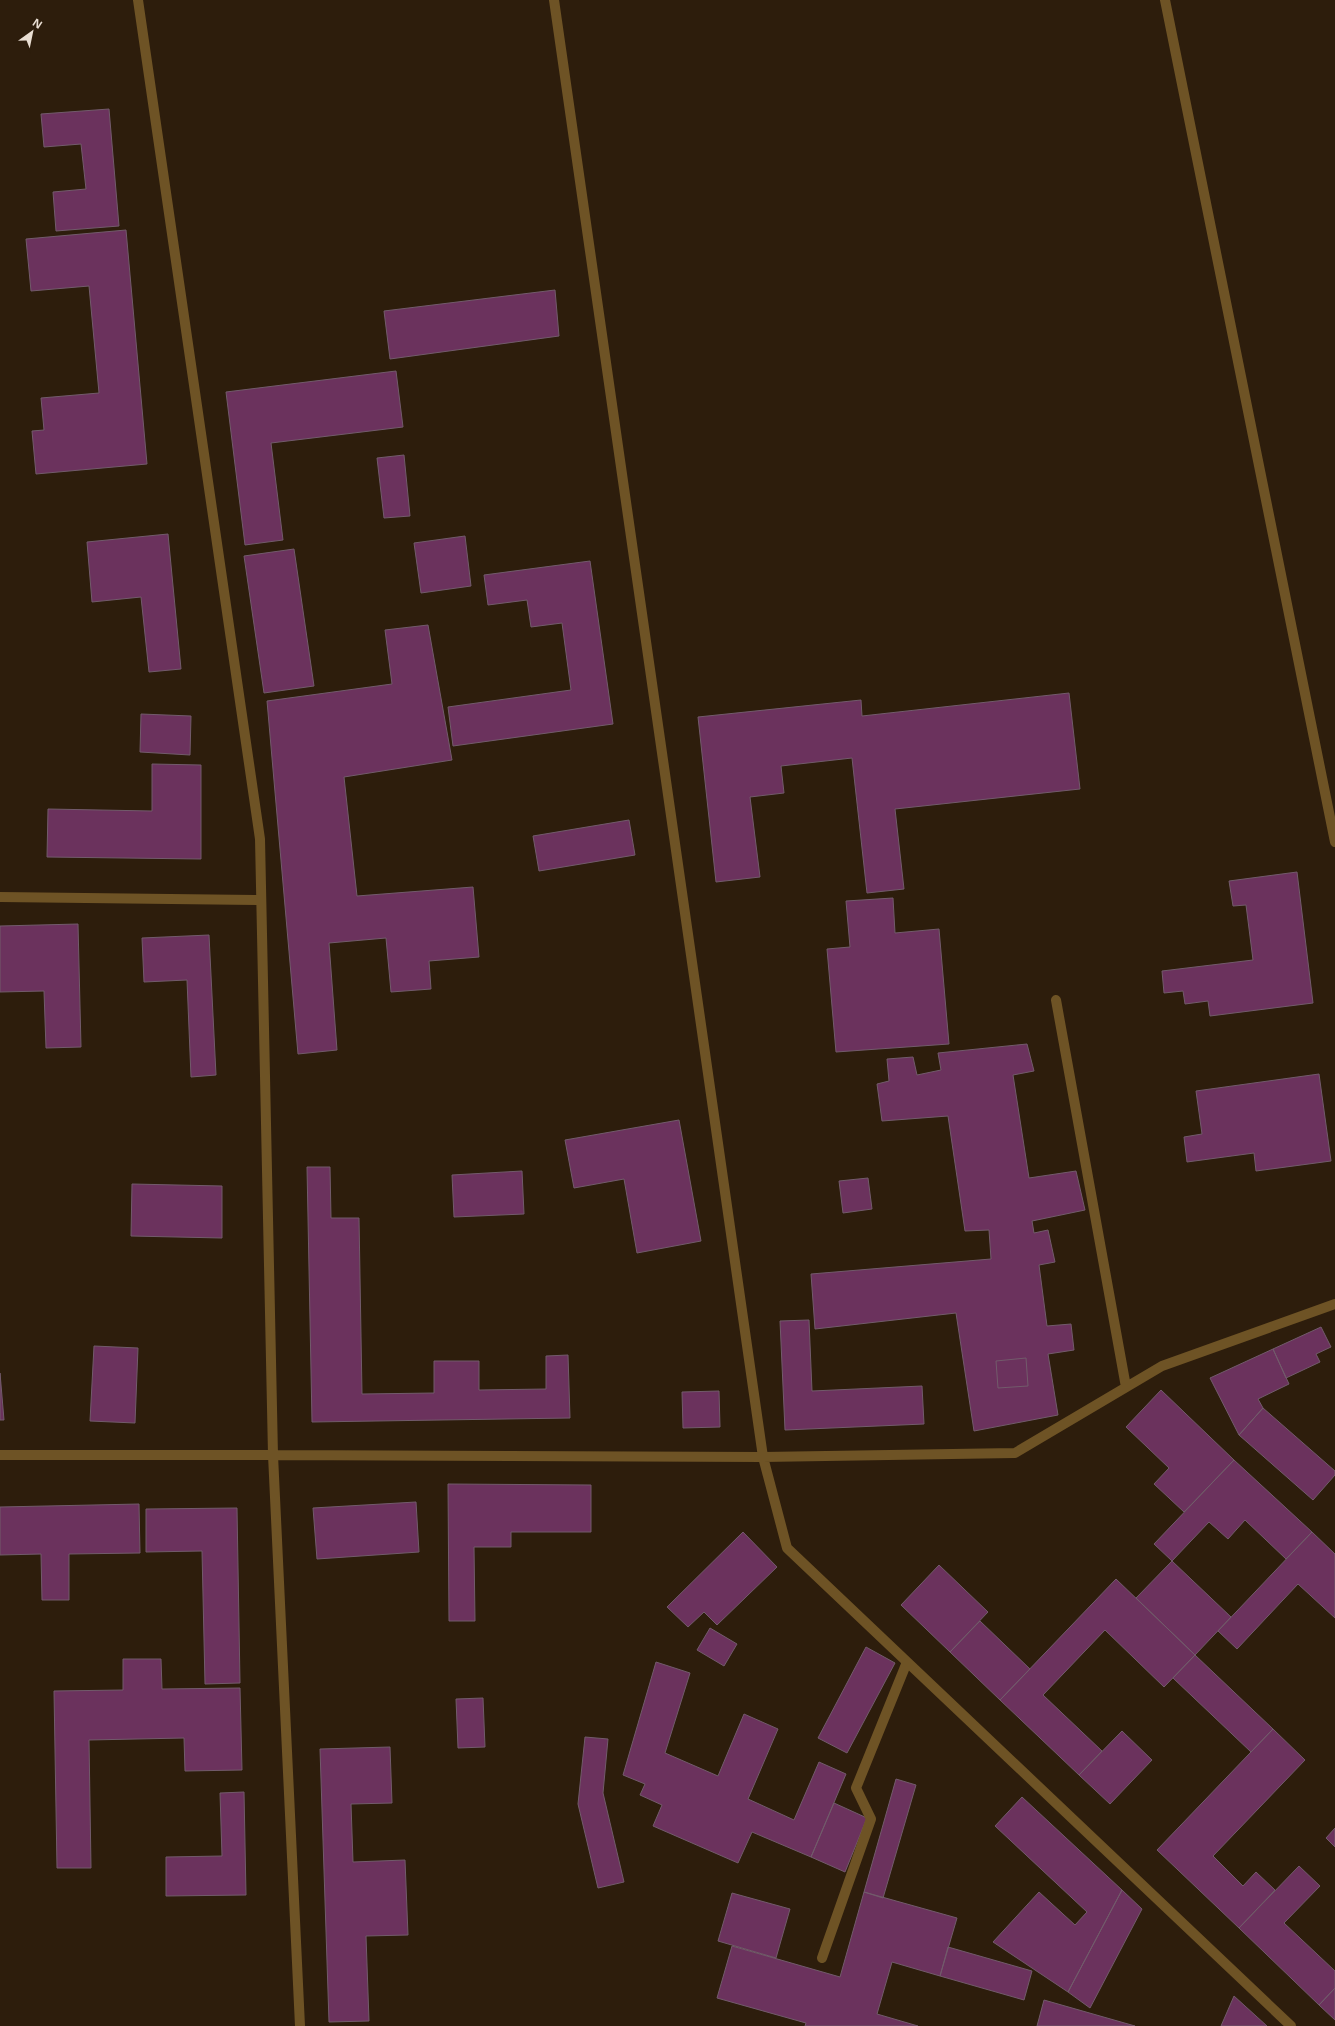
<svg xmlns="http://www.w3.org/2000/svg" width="1335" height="2026" font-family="'Noto Sans',sans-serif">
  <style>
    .building { fill: #6b325d; stroke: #725b6b }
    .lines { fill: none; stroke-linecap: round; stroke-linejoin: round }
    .minor { stroke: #6e5325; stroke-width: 10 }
  </style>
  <rect width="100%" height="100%" fill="#2d1d0c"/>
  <path class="building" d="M109 109 119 226 56 231 53 192 86 189 81 144 44 147 41 114Z
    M126 230 147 464 36 474 32 431 44 430 41 398 99 393 89 286 31 291 26 239Z
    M555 290 559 336 390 359 384 311Z
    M396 371 403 427 271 443 283 540 245 545 226 392Z
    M404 455 410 516 384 518 377 458Z
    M168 534 181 669 149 672 141 597 92 602 87 542Z
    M465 536 471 586 421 593 414 543Z
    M294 549 314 686 264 693 244 556Z
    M590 561 613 724 453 746 448 707 571 690 562 623 531 627 527 600 488 605 484 575Z
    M428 625 452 760 344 777 357 896 473 887 479 957 429 961 431 989 391 992 386 938 329 943 337 1050 298 1054 267 701 392 684 385 630Z
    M1069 693 1080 789 895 809 904 889 867 893 852 758 781 766 784 793 750 797 760 877 716 882 698 717 861 700 862 716Z
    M141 714 191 716 190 755 140 752Z
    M152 764 201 765V859L47 857 48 809 152 811Z
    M629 820 635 855 539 871 533 836Z
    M1297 872 1313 1003 1210 1016 1208 1001 1185 1004 1183 991 1164 993 1162 971 1253 960 1246 905 1233 906 1229 881Z
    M893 898 895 933 939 929 949 1044 836 1052 827 949 850 947 846 901Z
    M78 924 81 1047 46 1048 44 991 0 992V926Z
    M209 935 216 1075 191 1077 187 980 144 982 142 938Z
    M1027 1044 1034 1071 1013 1075 1029 1178 1076 1171 1085 1210 1032 1221 1034 1233 1048 1230 1055 1262 1039 1265 1047 1326 1071 1324 1074 1350 1048 1354 1058 1415 974 1431 956 1313 815 1329 811 1274 991 1259 989 1230 965 1231 948 1116 882 1121 877 1084 889 1081 887 1059 913 1057 917 1075 941 1070 938 1053Z
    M1319 1074 1331 1161 1256 1171 1254 1153 1187 1162 1184 1137 1202 1134 1196 1091Z
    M679 1120 701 1241 637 1253 624 1179 574 1188 565 1140Z
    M307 1167H330L331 1218H359L362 1394 434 1393V1361H479V1390L546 1389V1356L568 1355 570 1418 312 1422Z
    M522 1171 524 1214 454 1217 452 1175Z
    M868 1178 872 1209 843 1213 839 1181Z
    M132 1184 222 1186V1238L131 1236Z
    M809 1320 812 1391 922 1386 924 1424 785 1430 780 1321Z
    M1321 1327 1331 1347 1316 1354 1320 1362 1286 1378 1273 1349Z
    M94 1346 138 1348 135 1423 90 1421Z
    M1273 1349 1289 1384 1258 1399 1263 1408 1239 1435 1210 1378Z
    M1026 1358 1028 1386 998 1388 996 1361Z
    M0 1373 4 1420H0Z
    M1161 1390 1234 1460 1184 1512 1154 1484 1169 1468 1126 1427Z
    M719 1391 720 1427 683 1428 682 1392Z
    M1263 1408 1335 1471V1475L1313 1500 1239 1435Z
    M1234 1460 1312 1532 1286 1559 1245 1520 1228 1539 1209 1522 1172 1561 1154 1544Z
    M448 1484 591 1485V1532H511V1547H474L475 1621H449Z
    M416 1502 419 1552 317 1559 313 1508Z
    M139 1504 140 1553 69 1554V1600H42L41 1554 0 1555V1507Z
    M237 1508 240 1683 205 1684 202 1551 146 1552V1509Z
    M743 1532 777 1567 717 1625 704 1612 688 1627 667 1607Z
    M1312 1532 1335 1554V1618L1298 1584 1237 1649 1218 1631Z
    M1172 1561 1231 1617 1195 1655 1136 1598Z
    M939 1565 988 1612 950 1652 901 1605Z
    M1116 1579 1195 1655 1164 1687 1105 1630 1043 1695 1102 1751 1079 1775 1000 1700Z
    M980 1621 1030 1669 1000 1700 950 1652Z
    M710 1628 737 1644 724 1666 697 1650Z
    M866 1647 895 1663 847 1753 818 1738Z
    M1195 1655 1273 1729 1251 1752 1173 1678Z
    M123 1659H161L162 1689 240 1688 242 1770 185 1771 184 1738 89 1740 91 1868H57L54 1691 123 1690Z
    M656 1662 690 1673 665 1753 718 1776 744 1714 778 1729 748 1799 794 1820 819 1762 846 1774 811 1857 752 1832 738 1863 653 1826 662 1805 640 1795 645 1784 623 1775Z
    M483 1698 485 1747 458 1748 456 1699Z
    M1273 1729 1305 1760 1213 1856 1243 1886 1256 1872 1275 1890 1239 1928 1157 1850Z
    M1122 1731 1152 1760 1110 1804 1079 1775Z
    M585 1737 608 1739 603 1793 624 1882 598 1888 578 1804Z
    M390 1747 392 1803 351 1804 353 1862 405 1860 408 1935 366 1936 369 2021 329 2022 320 1749Z
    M896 1779 916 1785 883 1898 864 1892Z
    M244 1792 246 1895 166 1896V1857L222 1856 220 1793Z
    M1022 1797 1122 1890 1068 1992 993 1942 1039 1892 1075 1925 1087 1912 995 1826Z
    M834 1803 867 1818 845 1872 811 1857Z
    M1335 1828V1847L1326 1838Z
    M1299 1866 1320 1886 1284 1923 1335 1971V1988L1319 2005 1239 1928Z
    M1122 1890 1142 1909 1090 2008 1068 1992Z
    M864 1892 957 1918 940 1976 892 1962 877 2014 918 2026H805L806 2023 717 1998 732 1946 840 1977Z
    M732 1893 790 1909 776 1958 718 1941Z
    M948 1947 1032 1971 1024 2000 940 1976Z
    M1335 1988V2020L1319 2005Z
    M1234 1996 1267 2026H1221Z
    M1044 2000 1135 2026H1037Z"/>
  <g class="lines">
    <path class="minor" d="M138 0 260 839 273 1455 300 2026
      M554 0 763 1457 787 1548 1291 2026
      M1165 0 1335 842
      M0 897 260 900
      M1056 1000 1126 1387
      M0 1455H273L763 1457 1015 1453 1162 1366 1335 1304
      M822 1958 871 1819 856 1788 907 1662"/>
  </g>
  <g transform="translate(32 32) rotate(33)" stroke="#2d1d0c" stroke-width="3" paint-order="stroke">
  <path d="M0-3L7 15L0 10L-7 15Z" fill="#e9ded3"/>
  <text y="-6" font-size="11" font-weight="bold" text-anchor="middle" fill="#e9ded3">N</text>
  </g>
</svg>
